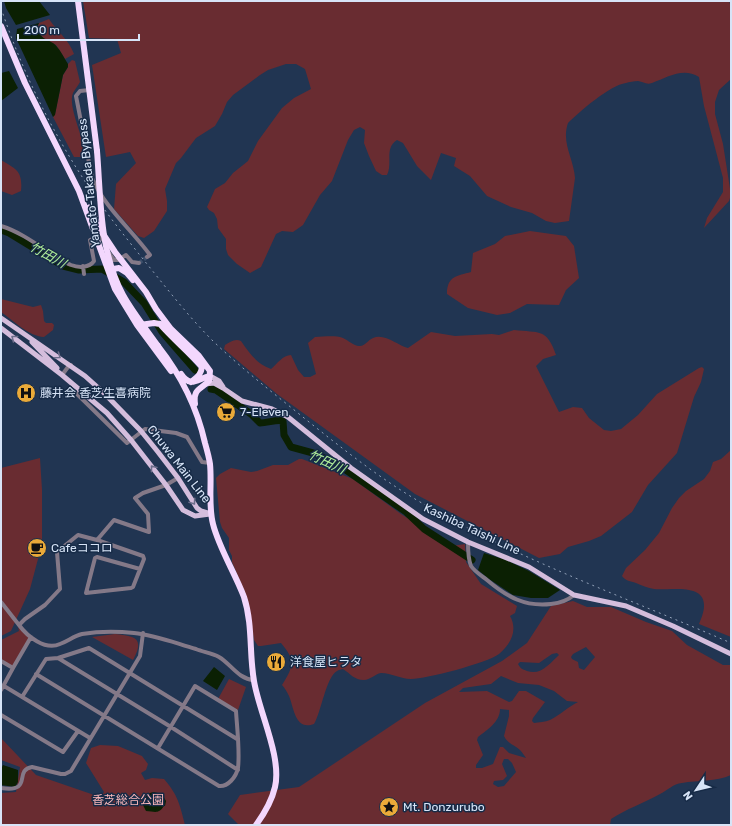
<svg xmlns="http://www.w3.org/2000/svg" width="732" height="826" font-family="Rubik,'Noto Sans JP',sans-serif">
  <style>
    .green { fill: #692c31; fill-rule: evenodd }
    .water { fill: #0b2003 }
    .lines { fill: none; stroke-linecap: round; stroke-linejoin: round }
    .river { stroke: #0b2003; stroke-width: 7 }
    .minor-tunnel { stroke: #3c4f6b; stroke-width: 4; stroke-dasharray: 4 2; stroke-linecap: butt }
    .minor { stroke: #847988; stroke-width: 4 }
    .major { stroke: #d4bddc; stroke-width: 5 }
    .highway { stroke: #f3d7fd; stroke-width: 6 }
    .rail { stroke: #92a1b8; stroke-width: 1; stroke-dasharray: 2 4; stroke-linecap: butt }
    .highway-bridge { stroke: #f3d7fd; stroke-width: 6 }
    .oneway { stroke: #6c6d8a }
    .labels { text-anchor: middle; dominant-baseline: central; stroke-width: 3; stroke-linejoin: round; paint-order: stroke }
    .street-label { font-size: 12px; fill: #d7e4f7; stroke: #172b47 }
    .poi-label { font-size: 12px; fill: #d7e4f7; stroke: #172b47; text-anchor: start }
    .park-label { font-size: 12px; fill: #fbb8ba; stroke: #172b47 }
    .water-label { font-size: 13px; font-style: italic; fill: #b1ef99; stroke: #172b47 }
  </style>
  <rect width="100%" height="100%" fill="#213552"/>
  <path class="green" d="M83 1H729L731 7V79L719 90 715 102V114L723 144 731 195 729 201 704 228 707 218 723 192V178L704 106 699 77C683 67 668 77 652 83 646 85 644 82 638 81 634 81 629 82 626 83 610 85 579 112 568 123 561 143 574 159 575 178L569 221 555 223 546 221 532 213 511 207 487 196 470 176 454 166 456 158 441 153 431 180 417 166 403 143 397 140C384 148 393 163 387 175H382L376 171 369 156 364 143 365 130 360 127 354 130 348 140 332 181 320 195 303 225 293 232 282 231 276 234 261 267 250 273 237 264 228 255 226 249V239L218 228 217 219 214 213 209 210 207 207 215 189 225 183 233 173 248 161 258 141 282 108 294 98 311 89 305 69 296 64H286L268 70 260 75 233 95 227 102 222 114 215 126 196 138 181 158 176 163 165 189 167 201V211L154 231 144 238 138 236 114 209 116 184 136 163 130 152 106 157 92 65 121 53 117 39 89 38Z
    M49 19C57 31 69 40 74 54L65 59 56 45 45 40 36 30 39 23Z
    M72 60 75 61 80 82C78 86 75 89 73 93 67 109 86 137 83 157H74L53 117 55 114 63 75 68 67V64Z
    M1 160C16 169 23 171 21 191L12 195 1 191Z
    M530 231 566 236 574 246 579 278 566 290 559 305 527 304 510 313 497 315 468 308 447 294C447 276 457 276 471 272L473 253 495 244 505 236Z
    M1 299 33 307 41 305 43 311 44 321 46 323H52L54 325 53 330 44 337C28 336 14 321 1 312Z
    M514 330C539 333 547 328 556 355L543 359 536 366 559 412 573 407 582 408 589 418 604 430 611 431 621 429 638 415 657 394 699 368 702 367 704 369 701 382 694 397 677 453 648 485 632 512 601 536 589 541 568 547 560 554 539 558 415 494 277 394 224 349 225 345C230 342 235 338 241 341 250 354 256 363 271 369 277 364 283 355 291 355L298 370 304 377H310L316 374 308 343 315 337C324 337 334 335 343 338 348 340 355 347 360 346 365 346 368 340 373 338 385 333 398 346 408 348L431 332 455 336 492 334 499 335Z
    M731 450V637L699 624C701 619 704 612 704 606 705 582 667 591 654 589 648 588 641 585 636 583 630 581 626 581 622 576L626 568 645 550 659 533 672 508 679 498 686 491 704 479 710 471 713 462 721 459Z
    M40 458 42 490V544L30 589 11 631 1 636V468Z
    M299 459H302L353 479 401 514 452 546 465 544 466 562 481 584 517 606 515 613 510 616C518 630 511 644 499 654 487 663 426 679 411 679 400 679 392 673 381 673 375 674 370 680 364 680 354 680 351 674 343 669 342 669 338 670 337 671 326 677 321 713 314 724 295 731 294 708 289 696 287 692 285 688 282 685 294 665 296 661 281 643L261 646H258L254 640 246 595 232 562V556L229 550V538L222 528 220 522 216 478 220 474 231 468 251 472 257 471 273 465H288Z
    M573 601 587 607H611L646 622 672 631 687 645 723 665H731V775C716 782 698 780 682 783 673 784 668 790 660 794 644 803 626 809 611 819L610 825H239L228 814 240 795 299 787 425 703 502 661 527 643 551 606ZM586 647 595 657 584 670 579 668 578 662 572 659 571 657 573 654ZM557 653 559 655C550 663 541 676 527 671 522 669 521 669 518 664L520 662 539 663 552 654ZM501 676 518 683 539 685 554 691 567 701 578 702C568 707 560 715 550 720 545 722 539 722 534 723L532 721 533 718 545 702 526 691H519L512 701 509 702 487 691 459 692 463 688 491 684ZM500 709 509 710V716L504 736C508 744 513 744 520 750 522 752 524 755 526 758L509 753 503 747H500L493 764 482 768H476V765L483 755 477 740 478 737C487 730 500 722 500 709ZM504 759H508L512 763 516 772 504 786 498 787 493 784 494 781 503 780 507 776 502 764Z
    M18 627 29 638 14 667 1 659V640L19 631Z
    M115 634C135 636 145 638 133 660L92 637Z
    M229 679 246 687 238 710 218 699Z
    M1 738 36 775 100 797 104 792 86 763 91 748 100 745 118 746 142 756 148 764 146 770 141 773 145 780 152 778 164 779C178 795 180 805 185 825H1V793L16 792 20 767 1 760Z"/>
  <path class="water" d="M4 1H39L50 15 16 25 6 8Z
    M39 23 36 29C43 40 45 38 53 43 59 47 64 58 68 64V67L63 75 55 115 53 117 16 38 17 29Z
    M9 71 18 88 1 101V73Z
    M484 553 506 560 529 571 560 590 548 598H531L513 595 489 579 478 570Z
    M214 667 225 676 217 690 203 681Z
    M3 765 18 770V782L15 787 1 785V769Z
    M154 792 162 794 166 801 165 806H164C158 815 154 811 146 811L143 805C144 797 147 793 154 792Z"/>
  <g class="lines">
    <path class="river" d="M1 230 9 233 63 266 79 270 102 269 124 282 144 303 162 332 195 370
      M211 389 216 390 251 414 260 423C268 423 277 419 283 421L284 435 291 447 313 453 337 464 406 512 424 529 472 560"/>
    <path class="minor-tunnel" d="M139 263 147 257"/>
    <path class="minor" d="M89 90 80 91 76 96 92 178C105 208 131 229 150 255L147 257
      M1 226C18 231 35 243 50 253 57 257 64 262 71 265 79 268 89 268 94 261L90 240 97 237H101L104 241
      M109 253 114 260H118L126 255 132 262 139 263
      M83 266 84 274
      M62 375 68 367 71 365
      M78 389 75 392 127 443 145 429 176 433 187 437 202 462 210 463
      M97 540 143 556 144 559 133 587 131 588 86 593 95 558 97 557 140 569
      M468 542C468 549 468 559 471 566 475 572 482 576 487 580 507 597 525 607 551 604 560 603 567 601 574 595
      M1 602 19 625 25 619 45 605 60 589 57 552 78 535 97 540 114 520 149 532 148 514 135 498 143 493 166 485 178 478
      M19 625C27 636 45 651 60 644 68 641 74 636 82 634 100 631 116 631 134 633 155 635 175 643 196 649 203 652 212 653 219 657 231 664 238 679 254 680
      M58 658 171 727 238 770
      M1 661 13 668 31 637
      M36 674 219 786C228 787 236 777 238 768 240 751 237 728 236 711L195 686 158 748
      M4 686 90 738
      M1 690 13 668
      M22 697 46 659 58 658 89 648 237 739
      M1 715 63 752 78 731
      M1 788C34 793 13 770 32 767L61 774H65L71 771 140 656 143 633"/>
    <path class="major" d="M1 318 85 376 104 393 141 431 158 452 178 478 197 508 201 511 211 514
      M1 328 62 375 107 413 131 440 166 485 183 510 195 516 210 514
      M32 342 57 368
      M210 376 219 381 223 387
      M205 384 214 383 223 388 242 401 272 409 288 417 351 468 423 519 468 542 529 567 574 595 626 606 673 626 731 654"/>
    <path class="highway" d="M78 1 97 151
      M1 26 25 83 79 191 115 289 137 325 171 371
      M90 207 99 228 115 252 146 292 156 309 171 329 199 356 210 371 209 381C200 390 193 389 195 404
      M111 273 113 269 119 268 127 273 133 280
      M140 325 154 323 160 324C173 339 189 352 202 367 201 375 197 377 191 382
      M158 346C180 374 197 407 205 443 207 450 209 457 210 464 212 484 208 505 213 524 219 548 235 573 244 597 253 625 249 653 254 681 259 712 282 757 275 787 272 800 264 814 256 825
      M181 374C191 389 198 378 210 376"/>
    <path class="rail" d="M1 8C26 83 63 154 110 217 122 233 135 249 147 264 168 290 189 317 213 341 243 370 276 395 309 422 343 449 377 476 415 499 514 558 625 597 731 643"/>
    <path class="highway-bridge" d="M97 151C101 200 99 250 123 295 133 313 146 329 158 346"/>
  </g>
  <defs><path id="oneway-chevron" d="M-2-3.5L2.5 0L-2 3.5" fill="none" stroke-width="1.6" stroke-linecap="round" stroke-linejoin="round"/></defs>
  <g class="oneway">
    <use href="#oneway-chevron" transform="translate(14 338) rotate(-142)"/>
    <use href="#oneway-chevron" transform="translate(58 356) rotate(35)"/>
    <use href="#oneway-chevron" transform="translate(153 468) rotate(-128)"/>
    <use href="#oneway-chevron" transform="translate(193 502) rotate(56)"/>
  </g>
  <defs>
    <symbol id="hospital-disc" viewBox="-11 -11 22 22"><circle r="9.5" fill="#eaaa39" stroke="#172b47"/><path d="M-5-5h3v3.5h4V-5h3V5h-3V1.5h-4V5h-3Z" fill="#111"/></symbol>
    <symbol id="supermarket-disc" viewBox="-11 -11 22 22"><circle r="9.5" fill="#eaaa39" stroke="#172b47"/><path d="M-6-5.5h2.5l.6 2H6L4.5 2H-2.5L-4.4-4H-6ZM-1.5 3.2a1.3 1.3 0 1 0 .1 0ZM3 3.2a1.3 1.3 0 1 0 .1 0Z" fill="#111"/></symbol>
    <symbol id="cafe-disc" viewBox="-11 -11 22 22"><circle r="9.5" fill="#eaaa39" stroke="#172b47"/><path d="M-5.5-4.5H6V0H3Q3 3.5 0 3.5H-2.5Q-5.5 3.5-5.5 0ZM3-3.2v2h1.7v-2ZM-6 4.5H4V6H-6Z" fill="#111"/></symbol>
    <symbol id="restaurant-disc" viewBox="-11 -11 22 22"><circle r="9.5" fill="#eaaa39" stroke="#172b47"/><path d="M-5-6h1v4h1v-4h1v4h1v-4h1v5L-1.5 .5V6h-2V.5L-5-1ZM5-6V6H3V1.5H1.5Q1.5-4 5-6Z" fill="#111"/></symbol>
    <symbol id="sight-disc" viewBox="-11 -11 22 22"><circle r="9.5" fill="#eaaa39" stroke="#172b47"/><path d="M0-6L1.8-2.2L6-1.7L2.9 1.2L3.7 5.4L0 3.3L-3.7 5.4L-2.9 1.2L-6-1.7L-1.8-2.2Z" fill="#111"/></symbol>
  </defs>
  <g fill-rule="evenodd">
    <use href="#hospital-disc" x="15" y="382" width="22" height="22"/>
    <use href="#supermarket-disc" x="215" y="401" width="22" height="22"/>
    <use href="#cafe-disc" x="26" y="537" width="22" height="22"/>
    <use href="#restaurant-disc" x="265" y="651" width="22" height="22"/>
    <use href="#sight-disc" x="378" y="796" width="22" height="22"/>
  </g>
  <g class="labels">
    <g class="street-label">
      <text transform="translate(89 183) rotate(-96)">Yamato-Takada Bypass</text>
      <text transform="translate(179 464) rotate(52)">Chuwa Main Line</text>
      <text transform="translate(472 529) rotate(25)">Kashiba Taishi Line</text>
    </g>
    <g class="poi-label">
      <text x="40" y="393">藤井会 香芝生喜病院</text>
      <text x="240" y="412">7-Eleven</text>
      <text x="51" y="548">Cafeココロ</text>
      <text x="290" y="662">洋食屋ヒラタ</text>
      <text x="403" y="807">Mt. Donzurubo</text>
    </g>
    <g class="park-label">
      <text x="128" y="800">香芝総合公園</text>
    </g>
    <g class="water-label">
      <text transform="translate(48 255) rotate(29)">竹田川</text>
      <text transform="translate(327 462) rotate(25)">竹田川</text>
    </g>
  </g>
  <rect width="732" height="826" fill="none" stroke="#d7e4f7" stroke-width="4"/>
  <g transform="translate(696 790) rotate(235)" stroke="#172b47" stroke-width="3" paint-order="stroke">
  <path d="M0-3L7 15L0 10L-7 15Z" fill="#d7e4f7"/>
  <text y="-6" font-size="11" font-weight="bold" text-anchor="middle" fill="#d7e4f7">N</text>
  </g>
  <path d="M18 34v6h121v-6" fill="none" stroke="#d7e4f7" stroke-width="2"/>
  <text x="24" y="34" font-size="12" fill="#d7e4f7" stroke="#172b47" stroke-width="3" paint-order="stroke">200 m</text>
</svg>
